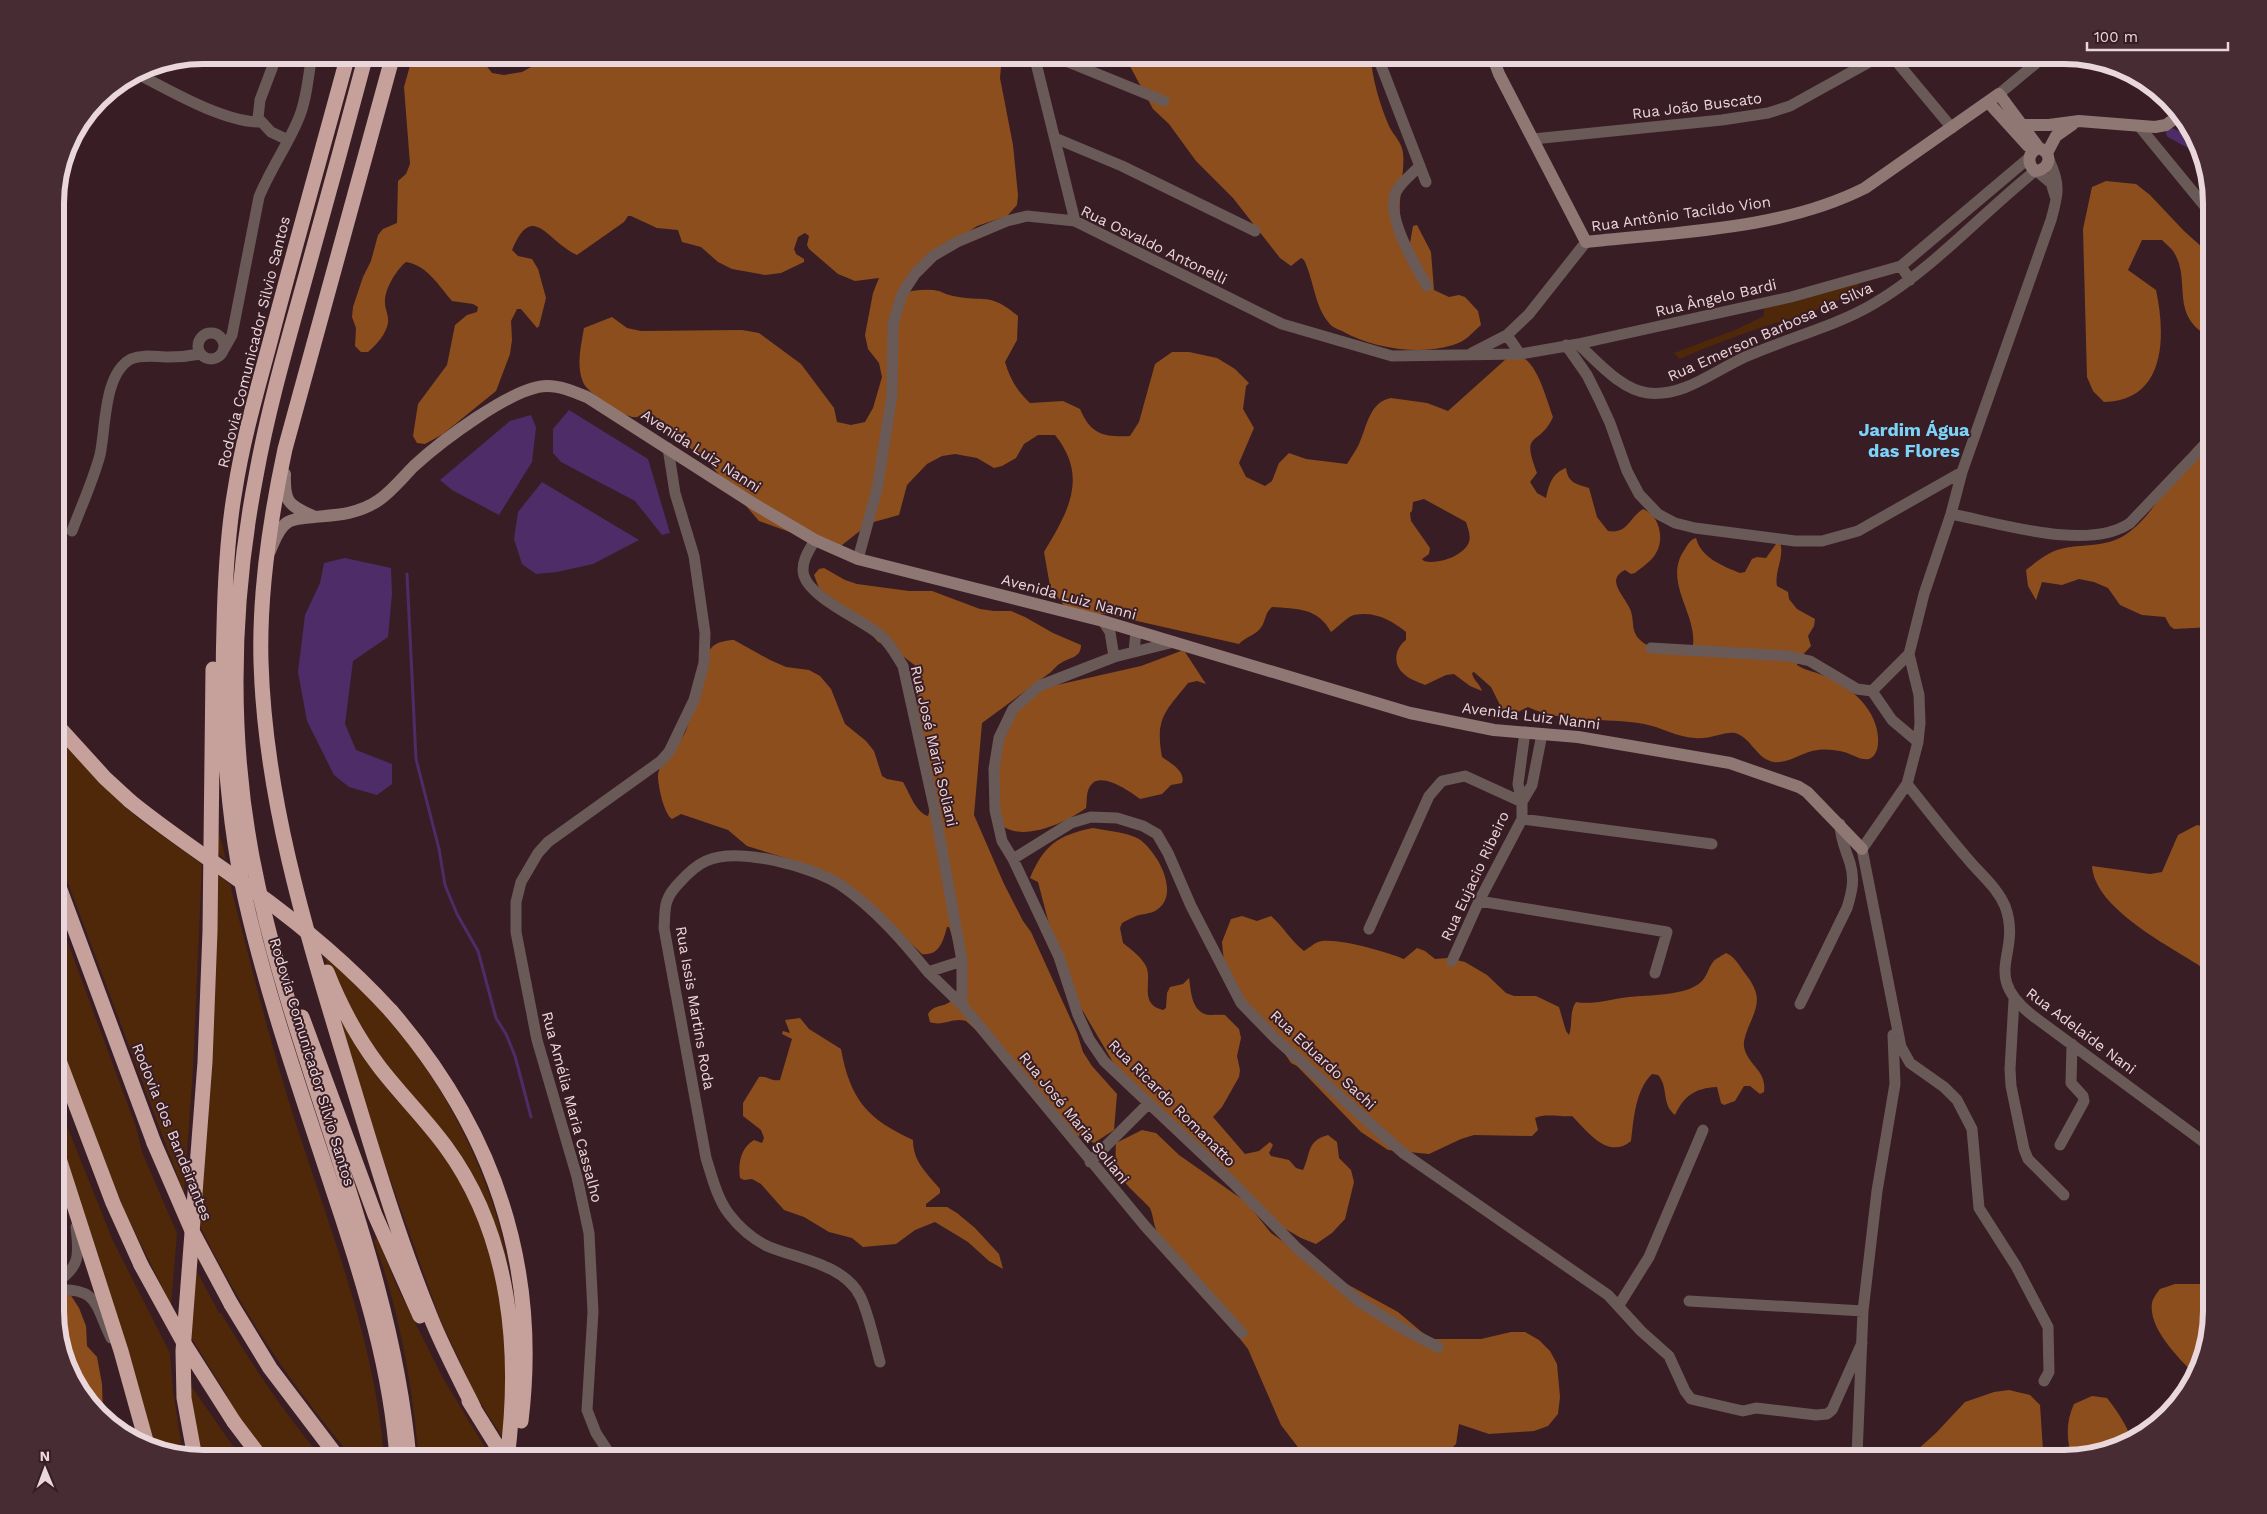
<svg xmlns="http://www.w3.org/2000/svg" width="2267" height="1514" font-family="'Work Sans',sans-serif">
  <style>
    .green { fill: #4e2809 }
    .forest { fill: #8d4e1d; fill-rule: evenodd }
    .water { fill: #4e2c68 }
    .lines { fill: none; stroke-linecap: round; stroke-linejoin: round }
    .stream { stroke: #4e2c68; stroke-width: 3 }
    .canal { stroke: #4e2c68; stroke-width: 10 }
    .street { stroke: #695a58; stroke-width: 11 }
    .secondary { stroke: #8f7773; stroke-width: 12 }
    .highway { stroke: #c6a19b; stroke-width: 15 }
    .highway-bridge { stroke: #c6a19b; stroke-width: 15 }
    .labels { text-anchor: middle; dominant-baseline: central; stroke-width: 4; stroke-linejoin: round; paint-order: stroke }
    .street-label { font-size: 15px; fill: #ead7db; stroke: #391d25 }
    .quarter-label { font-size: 18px; font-weight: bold; fill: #7cd3fa; stroke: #391d25 }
    .rim { fill: none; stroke: #ead7db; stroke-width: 6 }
  </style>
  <rect width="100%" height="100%" fill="#391d25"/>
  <path class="green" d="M1662 55H1694L1695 58C1684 61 1673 61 1662 55Z
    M1863 279C1847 307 1789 318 1760 328 1733 337 1706 347 1680 359L1674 353 1735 330 1764 316V305Z
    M55 710 121 803 139 819 202 864 193 1068 184 1193 55 848Z
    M217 825 226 860 217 853Z
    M217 875 230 884C251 965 271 1047 297 1127 332 1235 376 1345 384 1459H354C289 1383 241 1310 197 1220Z
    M55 908 136 1127 142 1152 177 1233 171 1305 124 1210 55 1033Z
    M324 956C403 1021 461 1108 493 1205 500 1225 504 1247 509 1267L505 1268 486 1211 389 1072 336 984Z
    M339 1017 438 1143 483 1223 505 1319 506 1443 475 1394 440 1319 382 1156Z
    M55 1096 113 1241 170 1353 173 1391 183 1456 155 1451 55 1132Z
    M377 1238 399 1291 443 1378 492 1459H419C412 1385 400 1311 374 1241Z
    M193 1264 219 1313H221C252 1365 284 1413 323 1459H271L227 1400V1395L189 1334Z
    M189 1383 242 1459H201Z"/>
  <path class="forest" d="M413 55H486L485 64 492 73 504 75 522 72 542 61H558L559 55H1002L1000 78 1013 145 1018 195 1017 205 1007 216 977 226 947 247 900 293C913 291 926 288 939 291 944 293 948 295 953 296 985 303 988 291 1018 316L1017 340 1005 362C1010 379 1017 391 1030 403L1063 401 1080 409C1091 435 1104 437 1130 436L1139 422 1155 364 1172 352H1189L1217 358 1235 369 1249 383 1246 386 1243 409 1254 428 1239 463 1246 477 1265 486 1272 481 1279 463 1289 453 1306 459 1347 464C1351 457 1356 451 1359 444 1367 427 1369 402 1391 398L1427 403 1448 411 1506 359C1512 358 1519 355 1525 359 1539 369 1547 401 1553 417 1539 448 1520 429 1537 473L1530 482 1537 493 1546 498C1549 485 1552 473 1566 468 1568 483 1576 484 1589 488L1597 517 1608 531C1628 534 1628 519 1643 509 1659 515 1665 538 1656 553 1652 561 1642 567 1635 573L1631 574 1625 570C1605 580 1624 595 1630 609 1636 623 1628 634 1647 645 1655 649 1683 645 1693 645 1697 613 1662 581 1685 549 1688 544 1690 540 1696 538 1701 558 1723 566 1740 573L1745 572 1752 559 1757 557 1766 558 1776 544 1780 543C1785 556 1774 572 1777 586L1788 592 1789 599 1797 609 1815 619 1814 626 1808 636 1811 646 1798 660 1797 665C1806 671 1816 672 1825 676 1852 687 1880 712 1878 743 1878 749 1875 757 1869 759 1861 761 1852 754 1844 752 1837 750 1825 749 1818 750 1803 751 1789 764 1774 762 1756 759 1752 738 1735 733 1726 731 1708 740 1695 738 1676 737 1661 727 1644 724 1605 717 1564 724 1528 707L1516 713 1509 714 1502 709 1491 687 1474 672 1472 673C1473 680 1480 684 1482 691L1470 686 1454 674 1446 675 1425 685C1418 682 1409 679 1404 674 1392 664 1395 648 1406 640V632C1391 620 1375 611 1354 615 1347 617 1338 627 1331 632 1317 607 1297 609 1272 607 1265 613 1266 619 1262 626 1257 635 1245 637 1239 644L1106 614H1070L1050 586 1044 552C1068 512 1089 477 1055 435H1038L1024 444 1016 458 1002 466 994 468 977 458 955 454 942 456 927 464 907 485 899 515 870 523 842 545 831 547 759 521 709 463 685 444 666 424 648 412C645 413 640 416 637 417 626 420 586 392 583 382 576 365 581 346 584 328L612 317 627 328 641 331 742 330 759 333 801 364 834 408 837 422 851 425 865 422 873 408 882 377 879 363 868 349 865 335 873 293 879 278 855 281 838 274 809 249 807 245 809 236 805 233 798 237 794 249 796 254 804 259V262L781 273 765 275 732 269 718 262 701 247 682 242 678 230 657 228 631 216H628L624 222 577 255C547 242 533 200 512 250L518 256 532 259 538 269 546 298 539 326 537 328 521 309H517L511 321 512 340 510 354 496 391 443 434 425 444 417 443 413 436 418 404 447 365 455 325 467 315 477 312 478 307 473 304 452 301C439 286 427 265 406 262 396 270 384 290 385 303 385 309 389 316 388 323 386 334 377 344 368 352H361L355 346 356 328 352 317 353 307 363 277 371 261 378 235 383 229 397 223 398 181 406 174 410 164 404 87ZM1424 499 1466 522C1468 529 1471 535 1469 542 1464 556 1437 565 1424 561L1422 559 1429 554 1430 548 1411 521 1410 513 1412 511 1413 502Z
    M1124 55H1370C1373 80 1379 103 1389 126 1393 135 1402 142 1403 153 1406 177 1390 224 1410 243L1413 226 1417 225 1431 252 1434 290 1449 297 1459 295 1465 297 1478 311 1481 325C1472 333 1465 342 1453 345 1418 356 1373 348 1342 331 1337 329 1332 327 1329 323 1314 305 1314 280 1304 260L1301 258 1291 266 1280 258 1233 198 1196 161 1169 124 1153 109Z
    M2106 181 2136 184 2150 195 2184 231 2212 256V338C2167 316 2193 281 2173 251 2170 247 2165 243 2162 240H2142L2128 270 2156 290C2166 336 2166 401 2104 402L2093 391 2087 377 2083 229 2092 187Z
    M2212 431V627L2174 629 2170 626 2165 617 2142 615 2120 605 2108 588 2094 582 2079 579 2062 585 2042 582 2036 600 2028 586 2026 570C2037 561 2051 550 2065 548 2085 544 2107 547 2125 535 2164 509 2175 458 2212 431Z
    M824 568 845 580 857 584 909 591H932L980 609 994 611H1011L1025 617 1053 633 1081 645C1081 658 1070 657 1061 663 1057 665 1054 669 1051 672L982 723 974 815 1004 884 1023 921 1031 932 1077 1033 1083 1052 1092 1066 1117 1094 1114 1130 1094 1143 1076 1135 1017 1068 966 1021C953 1017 943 1027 930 1022L928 1014C936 1003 943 1008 951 1001 965 988 955 943 949 927H947C943 942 939 956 922 954L871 905 802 863 747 846 728 830 681 814 672 819C664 814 658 786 658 776 658 762 679 745 686 731 695 709 697 662 712 647 717 642 727 640 734 640L770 660 786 667 809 670 820 676 831 689 845 724 866 741 874 751 882 776 887 779 903 782C909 792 916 813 928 816L930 809 918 730 917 667 891 647 878 642 859 620 819 588 814 575 819 569Z
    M1181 651 1185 652 1206 684 1197 681 1188 683C1165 712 1155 718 1162 757 1170 763 1186 771 1182 783L1171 785 1162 794 1140 799C1131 792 1101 771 1091 785 1086 790 1087 801 1086 808 1067 822 1026 841 1004 827L994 787 1002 732 1022 704 1034 694 1048 687 1141 666Z
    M2197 825 2212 828V974C2179 950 2095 912 2092 866L2150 874 2162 872 2178 835Z
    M1093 828C1107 831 1127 832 1139 839 1158 852 1182 896 1155 911 1149 914 1142 914 1136 916 1131 918 1126 921 1122 923L1120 928 1123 943C1132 950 1141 957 1146 966 1153 981 1138 1004 1163 1010L1166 1008 1167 993 1170 987 1183 984 1189 978C1191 990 1191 1009 1205 1014 1210 1016 1218 1014 1225 1015L1239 1029 1241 1038 1237 1056 1240 1070 1239 1077 1222 1107 1213 1117 1245 1154 1259 1151 1270 1142 1273 1145 1269 1153 1271 1156 1289 1160 1296 1168 1303 1170C1311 1154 1306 1141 1328 1135L1337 1142 1339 1158 1351 1170 1354 1182 1345 1219 1332 1233 1316 1244 1301 1238 1284 1228 1117 1069 1074 996 1049 924 1038 882 1030 878C1044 845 1058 835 1093 828Z
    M1242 916 1257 921 1271 916C1284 927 1289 939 1304 951 1309 948 1313 944 1318 942 1333 936 1388 952 1404 959L1417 948 1425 951 1435 959 1448 958 1465 962 1487 975 1506 993 1514 996H1536L1559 1007 1566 1031 1569 1035C1573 1024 1569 1012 1576 1002 1593 1005 1612 999 1629 997 1649 995 1686 996 1701 982 1707 977 1708 968 1713 962 1716 958 1722 956 1726 953 1734 956 1739 965 1744 972 1762 995 1759 1003 1748 1028 1746 1034 1743 1041 1744 1047 1748 1066 1767 1070 1764 1092L1760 1094 1750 1086H1744L1735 1101 1724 1105 1721 1103 1717 1087C1695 1088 1684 1096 1675 1115 1661 1104 1669 1087 1658 1075L1652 1074C1635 1091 1634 1118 1631 1141 1608 1160 1588 1132 1572 1116 1560 1117 1545 1113 1535 1118L1538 1130 1532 1136 1474 1135 1461 1139 1429 1154 1388 1150 1361 1132 1297 1066 1291 1063 1277 1042 1225 974 1222 942 1231 919Z
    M800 1018 809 1029 841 1049C850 1099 867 1119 913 1140 913 1162 927 1173 940 1189V1193L926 1204V1207H947L957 1213 975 1228 999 1254 1003 1269 989 1261 968 1242 935 1222 915 1230 896 1244 863 1247 852 1238 829 1232 804 1217 784 1210 761 1184 752 1179 744 1180 740 1178C738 1165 740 1148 754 1140L762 1143 764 1138 761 1130 743 1116V1103L759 1077C767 1075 772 1082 780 1080L792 1039 782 1034 783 1031 790 1033 785 1020Z
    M1142 1130 1156 1133 1179 1155 1246 1202 1271 1233 1334 1277 1398 1312 1430 1339H1481L1511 1332H1525L1539 1340 1550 1351 1557 1364 1560 1397 1558 1414 1548 1426 1534 1431 1489 1434 1459 1424 1456 1444 1440 1459H1307L1281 1425 1248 1349 1159 1236C1153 1226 1154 1217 1150 1208 1127 1183 1113 1180 1116 1143Z
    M2175 1284H2204L2212 1287C2212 1318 2209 1348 2196 1376 2180 1359 2148 1329 2152 1303 2153 1298 2157 1293 2160 1289Z
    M55 1287 70 1294 79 1308 86 1326 87 1346 97 1357 102 1384 103 1416 75 1385 55 1321Z
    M2009 1390 2030 1395 2040 1405 2043 1450 2039 1459H1907L1936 1433 1965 1402 1994 1392Z
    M2092 1396 2107 1398C2118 1412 2126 1424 2132 1441L2072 1457C2066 1439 2066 1421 2074 1404Z
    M1805 1451 1808 1452 1811 1459H1786L1788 1456Z"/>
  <path class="water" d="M569 410 648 459 670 533 662 535 635 501 561 462 553 453V429Z
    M531 415 536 427 532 462 499 515 452 490 440 480 510 421Z
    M542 482 639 540 593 564 557 572 536 574 522 564 514 539 518 512Z
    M345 558 391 568 392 594 388 637 353 661 345 724 356 750 392 764V784L377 795 349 787 334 775 307 721 298 672 305 615 320 583 324 563Z"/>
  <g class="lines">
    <path class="stream" d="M407 574 416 759 439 849 445 885 457 914 478 951 496 1018 506 1034 515 1056 531 1117"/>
    <path class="canal" d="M2171 133 2199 148"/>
    <path class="street" d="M277 55 260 100 258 118 271 132 288 140
      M1034 55 1075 221
      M1051 55 1164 101
      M1377 55 1426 182
      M1891 55 1952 128
      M136 73C169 90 223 122 260 122
      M1999 94 2046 55
      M2139 126 2212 215
      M1055 138 1122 166 1255 231
      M1533 139 1722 120 1768 113 1790 106 1882 55
      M1420 166C1412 174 1401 182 1396 192 1385 216 1415 265 1427 286
      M2038 172 2051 183 2055 196
      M1901 266 2030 157
      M198 346a13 13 0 1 1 26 0a13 13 0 1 1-26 0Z
      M1507 335 1520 354
      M1578 344C1597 361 1621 390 1648 393 1684 397 1714 371 1745 357 1787 338 1835 327 1875 303 1934 268 1981 214 2035 171
      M1566 345 1587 375 1599 399 1610 423 1627 471 1639 494 1658 514 1675 523 1695 528 1795 541H1822L1858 531 1962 472
      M224 349 232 335 259 197C270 170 287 146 298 120 307 100 308 76 312 55
      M1472 353 1507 335 1529 314 1586 242
      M1951 514C1999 523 2088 552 2130 523L2212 437
      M72 531C81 507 93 481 100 455 106 429 103 374 131 359 143 354 157 357 169 357 180 357 190 356 200 354
      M815 540C809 550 800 563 804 576 812 599 861 619 880 635 890 643 896 655 903 666L935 811 962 961V1005L1145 1226 1242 1333
      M858 559 877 489 892 395 893 324 902 294 915 274 933 256 957 242 1007 221 1027 216 1075 221 1282 324 1392 356 1520 354 1578 344 1791 297 1901 266 1910 280
      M1103 621 1110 632 1114 657
      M1174 642 1114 657 1039 686 1013 709 999 738 994 769 995 810 1002 841 1013 859 1059 957 1078 1015 1089 1039 1104 1061 1232 1182 1298 1249 1361 1303 1405 1330 1438 1347
      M1651 648 1788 656 1810 661 1857 689 1872 691 1909 654
      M1134 652 1136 631
      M1872 691 1892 720 1918 742
      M1907 784C1927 809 1946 834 1967 858 1980 874 1997 887 2005 906 2023 955 1979 973 2033 1016L2212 1148
      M1522 802 1532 785 1542 734
      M1522 819 1712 844
      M1013 859 1071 823 1091 817 1117 818 1143 826 1157 834 1168 853 1191 906 1241 1003 1276 1039 1403 1153 1608 1295 1641 1331 1669 1356 1685 1391 1691 1399 1743 1411 1756 1408 1816 1415 1827 1414 1832 1410 1862 1343
      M1479 901 1667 932 1655 973
      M1369 929 1429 796 1442 781 1465 776 1522 802
      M1452 961 1479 901 1522 819V802L1518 784 1525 732
      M928 972 962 1005
      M2014 1000 2010 1069 2011 1086 2024 1149 2028 1159 2064 1195
      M1800 1004 1847 908C1852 892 1855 879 1850 863 1846 850 1840 839 1840 824
      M2060 1145 2084 1101 2083 1096 2071 1083 2072 1044
      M1090 1162 1149 1103
      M55 1283C81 1267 79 1254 76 1227
      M55 1290C99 1287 95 1306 111 1338
      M1689 1301 1863 1311
      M1619 1305 1649 1257 1703 1130
      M880 1362C875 1344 868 1311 860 1296 844 1264 797 1259 767 1246 753 1239 739 1227 729 1214 717 1198 712 1177 706 1158L664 928C665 919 664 909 667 901 669 895 675 887 680 882 688 873 695 866 706 861 738 846 814 867 842 886 875 909 903 941 928 972L962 961
      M2044 1381 2049 1372 2048 1327 2016 1266 1979 1208 1972 1129 1957 1100 1944 1087 1910 1063 1901 1047 1862 849 1907 784 1918 742 1920 723 1919 695 1909 654 1924 594 1951 514 1962 472 2051 220C2058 195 2061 185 2049 160
      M1857 1455 1863 1311 1877 1191 1895 1084 1893 1035
      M613 1459 596 1433 587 1410 593 1312 589 1233 577 1177 537 1040 516 932V902L521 882 538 853 548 842 661 761 669 752 694 700 704 663 705 633 694 556 675 493 668 448"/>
    <path class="secondary" d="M1492 55 1499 74 1586 242C1677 232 1782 230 1865 188L1999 94 2039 148C2054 153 2050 170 2035 171 2027 164 2027 152 2039 148
      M1988 102 2028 146
      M2022 125H2049L2079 121 2155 127 2166 125 2178 116
      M2047 153 2056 136 2073 124
      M285 474C284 502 288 505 313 516
      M270 551C274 542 278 528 288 522 295 518 305 518 314 517 337 515 359 514 379 500 392 491 403 477 414 466 439 443 513 386 547 386 561 386 575 392 587 397L754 504 815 540 858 559 1103 621 1410 713 1494 730 1578 737 1730 763 1799 787 1807 792 1862 849"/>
    <path class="highway" d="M348 55C322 151 295 246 270 342 257 391 243 439 235 490 227 535 225 581 224 627 221 723 226 821 249 915 272 1011 305 1104 336 1199 364 1283 391 1370 397 1459
      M366 55C346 130 326 204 305 279 287 344 268 409 256 476 230 610 228 752 258 886 300 1079 392 1262 409 1459
      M393 55 285 449C270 519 259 591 261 662 265 798 305 928 344 1057 371 1145 396 1233 431 1318 443 1348 459 1378 474 1408
      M55 723 105 778 130 801
      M55 876 154 1143
      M327 972C340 1005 357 1037 378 1065 399 1093 425 1118 446 1147 511 1236 521 1352 507 1459
      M391 1011C493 1129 540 1265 521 1421
      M302 1017 375 1215 420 1316
      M55 1050 113 1203 141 1265
      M55 1146 121 1351 148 1448
      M231 1304 270 1368 339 1459
      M469 1401 505 1459
      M234 1422 262 1459
      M195 1458 184 1398 183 1351 205 1062 210 931 213 669"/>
    <path class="highway-bridge" d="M130 801C168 832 208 858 247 886 299 923 348 964 391 1011
      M154 1143 193 1233 231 1304
      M141 1265 185 1345 234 1422"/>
  </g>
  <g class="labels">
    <g class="street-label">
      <text transform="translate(1697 106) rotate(-7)">Rua João Buscato</text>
      <text transform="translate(1681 214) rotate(-8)">Rua Antônio Tacildo Vion</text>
      <text transform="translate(1154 245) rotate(26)">Rua Osvaldo Antonelli</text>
      <text transform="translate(1716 298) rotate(-13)">Rua Ângelo Bardi</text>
      <text transform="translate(1770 332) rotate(-24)">Rua Emerson Barbosa da Silva</text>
      <text transform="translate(254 342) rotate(-76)">Rodovia Comunicador Silvio Santos</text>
      <text transform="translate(701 451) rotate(33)">Avenida Luiz Nanni</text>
      <text transform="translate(1069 597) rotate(15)">Avenida Luiz Nanni</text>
      <text transform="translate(1531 716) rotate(7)">Avenida Luiz Nanni</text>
      <text transform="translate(934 746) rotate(77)">Rua José Maria Soliani</text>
      <text transform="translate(1475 876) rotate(-65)">Rua Eujacio Ribeiro</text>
      <text transform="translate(695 1008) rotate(80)">Rua Issis Martins Roda</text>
      <text transform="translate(2081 1031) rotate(37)">Rua Adelaide Nani</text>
      <text transform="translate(1323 1060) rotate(43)">Rua Eduardo Sachi</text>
      <text transform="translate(312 1062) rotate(73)">Rodovia Comunicador Silvio Santos</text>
      <text transform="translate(1172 1103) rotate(45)">Rua Ricardo Romanatto</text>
      <text transform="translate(572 1107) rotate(75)">Rua Amélia Maria Cassalho</text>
      <text transform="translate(1074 1118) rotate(51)">Rua José Maria Soliani</text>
      <text transform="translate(172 1132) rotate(68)">Rodovia dos Bandeirantes</text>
    </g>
    <g class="quarter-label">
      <text x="1914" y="429">Jardim Água<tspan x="1914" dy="21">das Flores</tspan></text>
    </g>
  </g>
  <path d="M0 0H2267V1514H0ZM203 64H2064A139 139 0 0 1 2203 203V1311A139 139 0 0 1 2064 1450H203A139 139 0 0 1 64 1311V203A139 139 0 0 1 203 64Z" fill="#472c34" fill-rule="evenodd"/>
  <path class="rim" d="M203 64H2064A139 139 0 0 1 2203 203V1311A139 139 0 0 1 2064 1450H203A139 139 0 0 1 64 1311V203A139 139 0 0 1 203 64Z"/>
  <g transform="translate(45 1469) rotate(359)" stroke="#391d25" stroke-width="4" paint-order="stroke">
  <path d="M0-4L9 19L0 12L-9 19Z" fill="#ead7db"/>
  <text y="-8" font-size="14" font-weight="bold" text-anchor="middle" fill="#ead7db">N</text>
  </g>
  <path d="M2087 42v8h141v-8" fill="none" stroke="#ead7db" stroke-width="2.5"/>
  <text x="2094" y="42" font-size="15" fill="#ead7db" stroke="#391d25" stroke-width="4" paint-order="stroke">100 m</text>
</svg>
